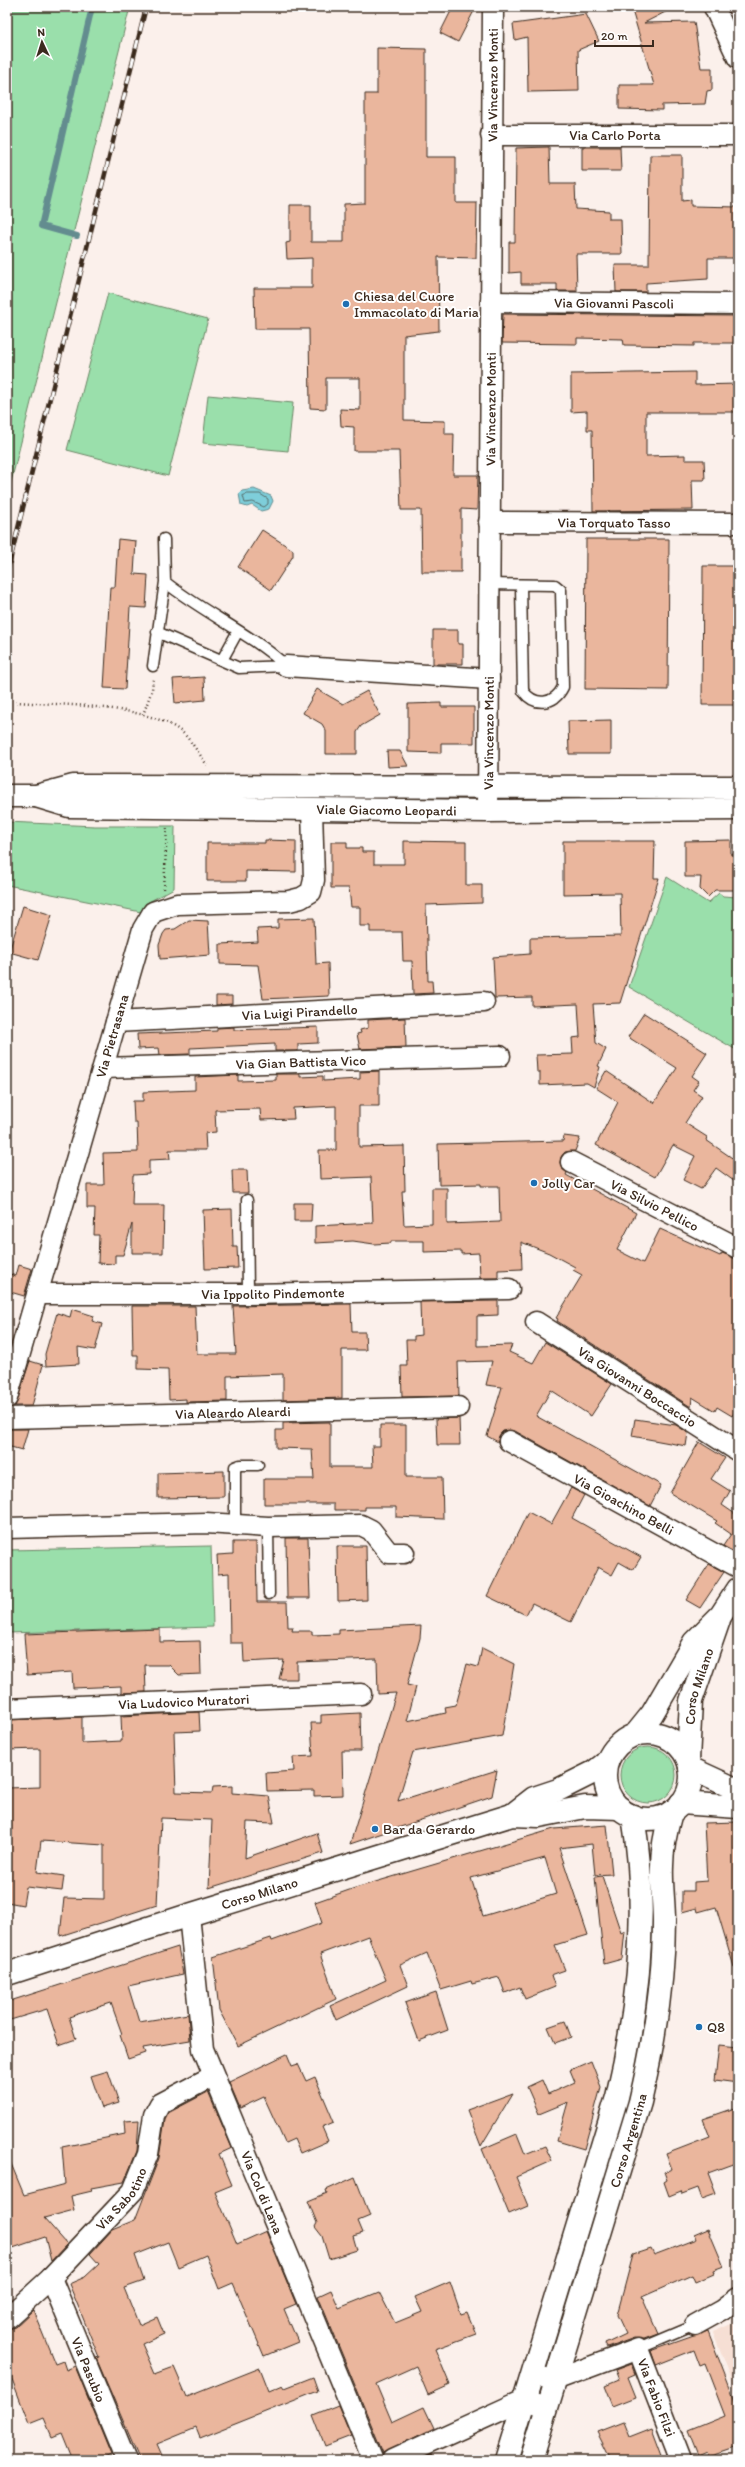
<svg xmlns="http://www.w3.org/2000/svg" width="745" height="2467" font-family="Itim,sans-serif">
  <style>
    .built { fill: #f6dfd4 }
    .green { fill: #9adfab; stroke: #6a8464 }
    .water { fill: #7eceda; stroke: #638c8f }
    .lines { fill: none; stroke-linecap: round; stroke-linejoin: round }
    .shore { stroke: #566c69; stroke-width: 1 }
    .stream { stroke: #638c8f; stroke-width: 6 }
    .building { fill: #eab69d; stroke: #3b2a1e; fill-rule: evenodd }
    .service-casing { stroke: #3b2a1e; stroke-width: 13 }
    .minor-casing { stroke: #3b2a1e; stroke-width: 23 }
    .tertiary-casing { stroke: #3b2a1e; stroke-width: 25 }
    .secondary-casing { stroke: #3b2a1e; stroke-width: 25 }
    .path { stroke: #3b2a1e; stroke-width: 2.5; stroke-dasharray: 1 3; stroke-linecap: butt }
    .service { stroke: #fff; stroke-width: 10 }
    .minor { stroke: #fff; stroke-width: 20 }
    .tertiary { stroke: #fff; stroke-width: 22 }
    .secondary { stroke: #fff; stroke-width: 22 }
    .rail-casing { stroke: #3b2a1e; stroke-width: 4.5 }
    .rail { stroke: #fff; stroke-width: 3; stroke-dasharray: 9; stroke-linecap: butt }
    .poi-dot { fill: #1f6fb2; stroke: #fff; stroke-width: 1.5 }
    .labels { text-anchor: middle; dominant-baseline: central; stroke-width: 4; stroke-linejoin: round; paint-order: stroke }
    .street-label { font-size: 14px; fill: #3b2a1e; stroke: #fff }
    .poi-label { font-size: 14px; fill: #3b2a1e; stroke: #fff; text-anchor: start }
  </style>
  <rect width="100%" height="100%" fill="#fbf0eb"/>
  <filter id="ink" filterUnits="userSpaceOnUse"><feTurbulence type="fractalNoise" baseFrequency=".025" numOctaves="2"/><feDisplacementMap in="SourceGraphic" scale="8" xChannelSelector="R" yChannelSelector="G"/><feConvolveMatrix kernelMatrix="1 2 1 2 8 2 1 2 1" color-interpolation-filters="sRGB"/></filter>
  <g filter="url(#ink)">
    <path class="built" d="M738 2321V2395L713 2332Z"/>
    <path class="green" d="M7 7H130L7 498Z
      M108 293 208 319 168 476 67 450Z
      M208 395 293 403 288 451 203 443Z
      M7 822 95 826H175L174 888 145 904 141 912 7 885Z
      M667 877 708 903 719 893 723 896 738 897V1051L629 987Z
      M211 1546 213 1627 7 1633V1550Z
      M620 1775a28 28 0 1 1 56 0a28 28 0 1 1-56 0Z"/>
    <path class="water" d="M254 489 271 496 273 501 269 509 261 511 252 505 247 507 241 505 239 494 242 491Z"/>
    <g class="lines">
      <path class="shore" d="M248 494H260L268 499V504L264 507 253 502 245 503 243 496Z"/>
      <path class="stream" d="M77 236 41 226 92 7"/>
    </g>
    <path class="building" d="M453 7H476L458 42 440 33Z
      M631 7H675L644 23 694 22 701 68H712V90L707 91 705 104 662 105V110L619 109V85H654Z
      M586 14 599 41 578 50 579 91 528 92 527 37 515 40 513 24Z
      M377 48 426 49V157H456V203H477L476 258 438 257 439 331 404 335V420L445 421V434H454L453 475H478L477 510 461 509V572H422L421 510H401L399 451H354V427L341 426 340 409 360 410V378H326V409L310 408 309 329H255L254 288H312V258L287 259 286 243 290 242V205H311V242H344V204L365 203V94H377Z
      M549 147 550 184H575L576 209 609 211V219H621L622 254H576L577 291H557V284H521V272L509 273V242H515L516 148Z
      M582 147H620L621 171H582Z
      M650 155H682V201L691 200V206L738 207V258H708V279L646 283V292H616L615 265H649Z
      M503 314 738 316V343H694V346L624 345 623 339 577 338V344L502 343Z
      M695 372V385L738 384V412H646V456L685 455V460H704L705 480H692L693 510 593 511 592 430H587V411L571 412V374Z
      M262 530 293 550V556L271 590 238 567Z
      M118 539 136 541 134 574 148 575 146 608 130 607 125 689 104 688 110 587H115Z
      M586 539H669L668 690 585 689Z
      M703 566H738V705H702Z
      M433 630H458V644H463V664H433Z
      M204 677 205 700 175 703 173 679Z
      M317 689 343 704 367 691 380 715 361 726 357 732V754H326V731L322 724 303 713Z
      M441 703V707H474V743H441V753L408 752V704Z
      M611 720V754H569L568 721Z
      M387 751H400L408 766 388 767Z
      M265 840 296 841V872L246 871V881H207V843H265Z
      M731 840V854L738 855V890H715L708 897 700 889 701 877H685V841Z
      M404 841 466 842V885H482V903L426 905 428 981H432L433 993 413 994 412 961H403L402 932H370V926H360V907H351L349 888H331V842H347V848H362V852H374V864H404Z
      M563 841H655L654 878H659L620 1003 593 1004 596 1043 606 1049 598 1066 600 1067 594 1087 587 1083 540 1085V1072H537L536 1055 573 1054 572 1038 580 1037 578 1004 532 1006V997L495 998 493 957 530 954V938L621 936 620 893 563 894Z
      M23 906 52 915 38 960 9 952Z
      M314 918 316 964 328 963 329 996 263 999 258 965 220 964V944L258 942 257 929 278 928V919Z
      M189 920 208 921 210 955 160 959 159 945 163 934 166 930 175 929Z
      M216 996H232V1004L216 1005Z
      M644 1013 707 1053 692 1076 699 1081 693 1090 702 1096 685 1123 707 1137 706 1140 738 1162V1184L716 1168 701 1189 683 1180 695 1156 673 1145 655 1177 596 1145 618 1102 596 1088 606 1071 654 1103 677 1068 628 1037Z
      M405 1018 406 1047 360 1049 357 1034 361 1033 360 1030 368 1028V1020Z
      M234 1027V1030L318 1027V1043L298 1044V1051H275V1044L190 1048V1054L160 1055 159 1048 138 1049 137 1034 217 1031V1028Z
      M379 1071V1106H359V1147L404 1146 405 1191H402L404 1225 432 1224V1188H447V1224L500 1222 499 1186H481V1184L439 1185 438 1144 563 1141 564 1136 580 1138 575 1151 565 1152 561 1157 560 1163 567 1173 566 1175 636 1213 617 1250 643 1263 660 1229 720 1256 722 1253 738 1259V1406L732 1416 717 1407 715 1411 692 1397 691 1407 557 1321 558 1319 556 1318 582 1275 573 1270 575 1267 549 1253 521 1242 522 1269 498 1270V1278H480L479 1253 461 1254V1251L424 1252V1241H391V1243L374 1244 353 1241 315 1243V1226L373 1223 371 1177 320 1179 319 1150H336V1106L293 1108 294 1119 261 1120 260 1109 215 1110 216 1132 205 1133 206 1150H169L170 1159 149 1160V1174L133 1175 132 1205H164L163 1253H132V1224L123 1255H115V1264L98 1263 99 1235H94L95 1208H87V1185H104L103 1153 138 1152 137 1122H134L133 1101H143V1092L195 1090V1077L238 1075V1081L276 1080V1074H300V1077L323 1076V1081L360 1079V1072Z
      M232 1170H247L248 1193H233Z
      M294 1203H312L311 1221H294Z
      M232 1209 233 1247H237L238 1268 205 1269 203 1210Z
      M19 1265 32 1269 24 1296 7 1291V1273L16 1276Z
      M498 1301V1315L477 1316V1346L512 1345 509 1352 533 1363 545 1342 612 1384 591 1416 551 1390 536 1416 661 1485 650 1506 515 1431H503L499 1436 498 1442 487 1436 502 1387 486 1385 492 1361 458 1362 459 1396 402 1397 401 1366H407L406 1340H414V1336L421 1335 420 1302Z
      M351 1304 352 1332H365L366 1350H342V1398L283 1400V1374L227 1376V1401L186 1402V1399L169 1400 168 1370 138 1369V1355H133L132 1306H195L197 1354H236L233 1306Z
      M72 1309 94 1316 92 1321 102 1324 95 1350 78 1347 79 1364 46 1366 45 1354 57 1313 70 1317Z
      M30 1361 43 1365 32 1406H15Z
      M459 1418 460 1445H437L436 1419Z
      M635 1419 676 1425 688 1433 686 1446 632 1436Z
      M330 1422V1467H373L372 1446H380V1425H406V1477H442L443 1519 396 1517V1507H365V1510H334V1504H264V1479H314L312 1449 276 1448V1430H283V1423Z
      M8 1429H28L22 1450 7 1446Z
      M699 1442 725 1458 711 1479 730 1491 722 1505 738 1516 736 1553 723 1546 731 1534 715 1523 717 1521 670 1493Z
      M224 1471V1497L158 1498V1473Z
      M571 1488 584 1495 572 1518 641 1557 633 1570 619 1562 612 1575 598 1567 571 1622 532 1603 526 1615 487 1596 528 1512 551 1524Z
      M286 1538H308L310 1598H287Z
      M233 1542H256L257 1602H287L288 1627H293L292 1631H312V1635L339 1634V1630L421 1626 420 1638 407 1685 416 1687 407 1721 446 1713 445 1707 456 1705 467 1664 478 1667 482 1648 514 1664 502 1736 413 1752 398 1801 497 1770 492 1796 350 1844 396 1693 378 1694 377 1659 297 1662V1679H279L284 1660 244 1662 243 1643H230L229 1573 218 1574 217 1555 233 1554Z
      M337 1546H366L367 1600 338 1601Z
      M709 1564 724 1572 700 1608 686 1600Z
      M160 1629V1642L200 1641 201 1674 179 1675 169 1665H145L146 1692 121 1693V1686L73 1688 72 1672 27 1675 24 1634Z
      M199 1712 200 1731 174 1732 176 1792 212 1793 213 1787 232 1786V1793L269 1796 274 1823 247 1822 245 1858 317 1833 323 1853 209 1888 212 1820 161 1818 157 1905 60 1936 64 1898 104 1899V1845L41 1841 37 1872 64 1876 62 1891 26 1887 23 1905 7 1902V1788L40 1787V1749L7 1750V1720L82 1717V1743L122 1741 121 1716Z
      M360 1713 361 1751H342L343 1795 314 1796V1790L267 1791 266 1773 294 1771 293 1757 313 1756 311 1723H321V1715Z
      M738 1822V1840H736L738 1967H734L716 1907 698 1912 697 1908 682 1912V1891H694V1882L707 1881 704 1823Z
      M607 1825 612 1874 595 1875 592 1844 559 1848 588 1935 555 1945 565 1970 551 1975 555 1987 525 1999 520 1987 505 1993 499 1977 472 1984 471 1981 441 1990 427 1953 400 1965 408 1986 336 2020 330 2006 386 1980 368 1936 320 1954 336 1999 238 2046 219 2010 213 1957 271 1938 272 1941 322 1923 315 1902 355 1888 554 1829ZM545 1858 556 1894 483 1916 471 1878Z
      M602 1876 621 1933 625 1931 622 1959 604 1964 595 1877Z
      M178 1947 183 1974 128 1986 139 2022 188 2014 190 2040 143 2048 145 2053 128 2059 120 2035 122 2034 111 2003 69 2017 76 2039 59 2045 47 2009 7 2021V2002Z
      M436 1992 448 2030 419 2041 405 2003Z
      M565 2021 571 2037 555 2043 548 2027Z
      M719 2045 738 2047V2083L715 2080Z
      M287 2054 292 2066 298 2064 306 2081 315 2077 334 2122 322 2127 328 2141 300 2153 294 2139 285 2143 264 2097 240 2108 229 2082Z
      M591 2061 601 2087 584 2149 557 2141 568 2102 539 2114 527 2087 542 2080 548 2094 575 2082 570 2070Z
      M108 2071 119 2103 102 2108 91 2076Z
      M208 2092 232 2148 219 2154 232 2185 215 2192 237 2244 266 2231 296 2304 284 2309 298 2342 264 2356 233 2283 219 2289 206 2255 178 2267 168 2242 135 2255 144 2281 124 2288 139 2325 157 2317 164 2334 142 2344 155 2374 174 2367 187 2397 260 2368 269 2391 283 2385 285 2388 313 2377 318 2391 200 2438 196 2428 157 2444 164 2460H140L96 2358 99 2357 69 2284 85 2277 99 2264 90 2254 113 2229 135 2220 159 2158 165 2119 168 2113Z
      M513 2093 481 2146 467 2110Z
      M738 2107V2162L708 2173 716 2194 702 2199 698 2188 682 2194 681 2191 669 2196 664 2182 667 2180 664 2172 672 2169 666 2154 710 2137 703 2119Z
      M139 2120 137 2151 124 2182 91 2188 92 2191 71 2196 74 2210 44 2218 67 2244 51 2261 45 2237 7 2250V2154L24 2195 65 2184 62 2147 125 2134 124 2121Z
      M517 2134 525 2154 545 2146 552 2161 516 2177 528 2206 509 2214 482 2149Z
      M355 2177 370 2216 358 2221 363 2233 353 2236 357 2250 329 2259 322 2236 315 2227 317 2223 308 2201 327 2193 326 2190Z
      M708 2229 724 2267 713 2271 714 2274 695 2282 692 2275 642 2297 658 2334 644 2339 634 2338 607 2348 605 2344 626 2334 617 2315 633 2255 651 2249 654 2255 696 2239 694 2235Z
      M450 2282 461 2314 467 2312 476 2334 435 2349 450 2385 428 2395 416 2366 376 2384 392 2422 424 2407 434 2428 383 2453 318 2296 331 2290 339 2308 379 2292 395 2323 422 2312 415 2297Z
      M33 2310 55 2364 63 2361 66 2370 75 2366 111 2454 97 2460H73L62 2433 52 2437 44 2418 29 2424 7 2366V2329L15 2327Z
      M708 2331 738 2409V2447L709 2457 707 2452 698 2456 688 2431 725 2416 705 2364 700 2366 694 2350 656 2365 651 2351Z
      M631 2364 635 2374 628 2377 636 2397 613 2406 605 2386 619 2380 615 2370Z
      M338 2405 351 2436 325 2446 313 2415Z
      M623 2422 629 2437 652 2428 664 2460H611L597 2432Z
      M431 2455 434 2460H420Z"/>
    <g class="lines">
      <defs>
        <path id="service" d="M165 582C204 613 250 633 286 666
          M489 584 555 585 561 590 563 687C554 705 535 707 523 691L521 585
          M157 632 239 668 286 666
          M222 660 238 631
          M153 666 165 582 164 539
          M247 1200 248 1294
          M235 1524V1467L240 1465H258
          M268 1527 269 1594
          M638 2349 695 2325"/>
        <g id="minor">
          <path d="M714 7 738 58"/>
          <path id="s1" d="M491 135H738"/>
          <path id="s2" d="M491 302 738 304"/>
          <path id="s3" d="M489 522 738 523"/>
          <path d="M286 666 489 679"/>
          <path id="s4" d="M488 811 493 7"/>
          <path id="s5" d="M116 1022 484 1002"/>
          <path id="s6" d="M103 1068 500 1056"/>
          <path id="s7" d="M571 1162 738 1248"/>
          <path id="s8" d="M37 1294H248L509 1289"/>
          <path id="s9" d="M536 1322 738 1451"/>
          <path id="s10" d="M7 1398 143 929 153 912 177 904 289 901 301 898 311 892 314 880 312 809"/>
          <path id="s11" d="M7 1418 458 1407"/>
          <path id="s12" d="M509 1441 738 1567"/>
          <path d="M7 1528 206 1523 268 1527 361 1525 371 1530 389 1553H404"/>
          <path id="s13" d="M7 1709 361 1694"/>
          <path id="s14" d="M189 1915 203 2049 373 2460"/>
          <path id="s15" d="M51 2278 126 2460"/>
          <path id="s16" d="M7 2318 51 2278 133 2191 148 2154 154 2115 160 2104 213 2076"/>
          <path d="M695 2325 722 2310 738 2298"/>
          <path id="s17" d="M532 2375 555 2380 638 2349 681 2460"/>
          <path d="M392 2460 524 2400 547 2407"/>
        </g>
        <g id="tertiary">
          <path d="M690 1768 738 1790"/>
          <path d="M681 1803 738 1807"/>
          <path d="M512 1815 534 1798 558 1790 594 1772 607 1762"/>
          <path id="s18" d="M7 1974 189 1915 512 1815 539 1816 585 1807 620 1808"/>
        </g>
        <g id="secondary">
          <path d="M7 796H36L73 786 738 787"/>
          <path id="s19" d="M36 796 69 806 488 811 738 809"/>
          <circle cx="648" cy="1776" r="43"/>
          <path d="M635 1735 652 1714 694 1642 721 1615 738 1589"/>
          <path id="s20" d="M688 1760 691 1701 719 1620"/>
          <path d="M506 2460 617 2097C639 2005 649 1910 633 1816"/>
          <path id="s21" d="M531 2460 640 2102C654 2043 664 1981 664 1921 664 1902 661 1884 662 1866 662 1847 666 1830 671 1812"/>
        </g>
      </defs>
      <use href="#service" class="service-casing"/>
      <use href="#minor" class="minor-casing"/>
      <use href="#tertiary" class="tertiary-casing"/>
      <use href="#secondary" class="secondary-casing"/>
      <path class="path" d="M16 702C60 705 154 704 185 735 193 744 200 755 207 765
        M143 715 152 690 153 679
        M164 889 167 828"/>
      <use href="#service" class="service"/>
      <use href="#minor" class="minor"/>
      <use href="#tertiary" class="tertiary"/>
      <use href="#secondary" class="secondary"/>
      <defs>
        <path id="rail" d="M7 573 146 7"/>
      </defs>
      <use href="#rail" class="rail-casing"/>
      <use href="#rail" class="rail"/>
    </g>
  </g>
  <g class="poi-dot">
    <circle cx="346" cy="304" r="4"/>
    <circle cx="534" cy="1183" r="4"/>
    <circle cx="375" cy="1829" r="4"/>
    <circle cx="699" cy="2027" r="4"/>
  </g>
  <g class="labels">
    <g class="street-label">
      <text stroke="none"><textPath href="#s4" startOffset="726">Via Vincenzo Monti</textPath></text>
      <text stroke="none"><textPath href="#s1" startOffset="124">Via Carlo Porta</textPath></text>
      <text stroke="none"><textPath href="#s2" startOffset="123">Via Giovanni Pascoli</textPath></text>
      <text stroke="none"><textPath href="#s4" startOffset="402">Via Vincenzo Monti</textPath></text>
      <text stroke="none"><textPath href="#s3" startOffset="125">Via Torquato Tasso</textPath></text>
      <text stroke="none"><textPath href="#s4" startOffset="78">Via Vincenzo Monti</textPath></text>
      <text stroke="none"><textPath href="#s19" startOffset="352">Viale Giacomo Leopardi</textPath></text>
      <text stroke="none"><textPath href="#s5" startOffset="184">Via Luigi Pirandello</textPath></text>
      <text stroke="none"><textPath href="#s10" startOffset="377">Via Pietrasana</textPath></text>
      <text stroke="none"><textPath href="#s6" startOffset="198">Via Gian Battista Vico</textPath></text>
      <text stroke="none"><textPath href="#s7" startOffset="94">Via Silvio Pellico</textPath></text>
      <text stroke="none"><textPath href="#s8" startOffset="236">Via Ippolito Pindemonte</textPath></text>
      <text stroke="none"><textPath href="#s9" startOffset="120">Via Giovanni Boccaccio</textPath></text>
      <text stroke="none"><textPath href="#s11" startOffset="226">Via Aleardo Aleardi</textPath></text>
      <text stroke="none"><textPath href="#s12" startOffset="131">Via Gioachino Belli</textPath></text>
      <text stroke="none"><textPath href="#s20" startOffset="75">Corso Milano</textPath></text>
      <text stroke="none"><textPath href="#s13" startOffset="177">Via Ludovico Muratori</textPath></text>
      <text stroke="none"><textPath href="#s18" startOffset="265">Corso Milano</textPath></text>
      <text stroke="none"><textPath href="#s21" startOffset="334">Corso Argentina</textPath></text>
      <text stroke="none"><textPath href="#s14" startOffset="290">Via Col di Lana</textPath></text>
      <text stroke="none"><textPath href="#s16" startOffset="166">Via Sabotino</textPath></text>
      <text stroke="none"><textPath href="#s15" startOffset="99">Via Pasubio</textPath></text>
      <text stroke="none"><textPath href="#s17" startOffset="164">Via Fabio Filzi</textPath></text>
    </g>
    <g class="poi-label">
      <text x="354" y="296">Chiesa del Cuore<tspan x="354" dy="16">Immacolato di Maria</tspan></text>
      <text x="542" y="1183">Jolly Car</text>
      <text x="383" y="1829">Bar da Gerardo</text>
      <text x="707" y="2027">Q8</text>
    </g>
  </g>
  <rect width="745" height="2467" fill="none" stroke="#fff" stroke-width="24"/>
  <rect x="12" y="12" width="721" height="2443" fill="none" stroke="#3b2a1e" stroke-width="1.5" filter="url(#ink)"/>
  <g transform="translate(42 42) rotate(356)" stroke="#ffffff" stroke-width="3" paint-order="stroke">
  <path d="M0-3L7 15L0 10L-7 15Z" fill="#3b2a1e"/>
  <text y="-6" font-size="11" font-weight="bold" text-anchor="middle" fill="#3b2a1e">N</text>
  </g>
  <path d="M595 40v6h58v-6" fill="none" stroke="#3b2a1e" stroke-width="2"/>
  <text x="601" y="40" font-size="12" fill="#3b2a1e" stroke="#ffffff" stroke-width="3" paint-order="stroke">20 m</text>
</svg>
